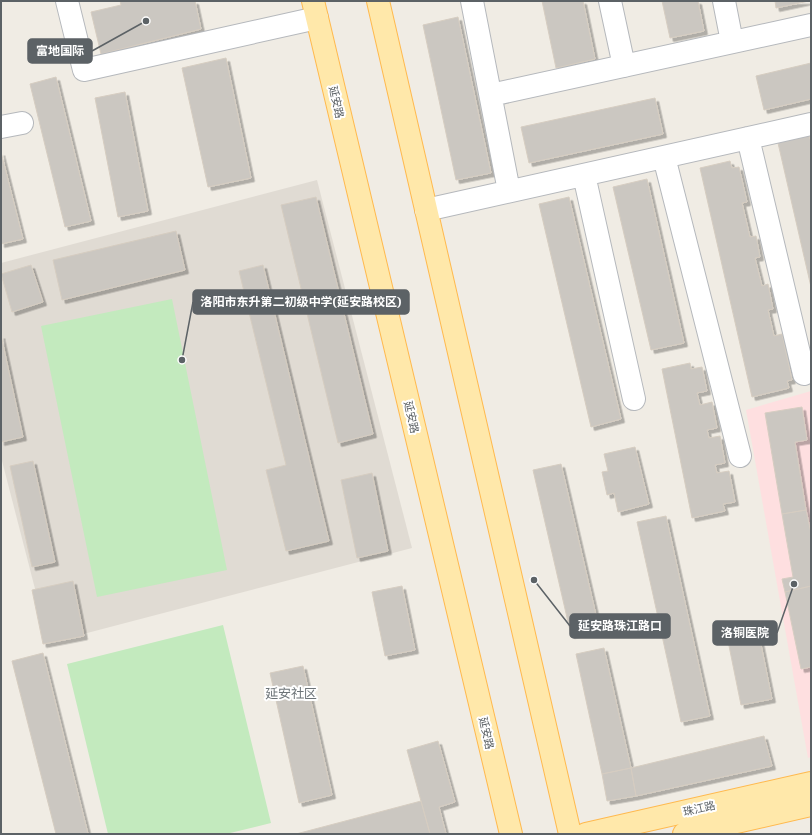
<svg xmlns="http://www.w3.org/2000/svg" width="812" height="835" font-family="'Exo 2','Noto Sans SC',sans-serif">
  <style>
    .education { fill: #e0dbd3 }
    .medical { fill: #fedfe0 }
    .green { fill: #c3eabe }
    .building { fill: #cbc7c1; stroke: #d6cdc1; filter: url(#shadow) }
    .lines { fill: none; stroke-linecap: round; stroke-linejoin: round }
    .minor-casing { stroke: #b5b8bc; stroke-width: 24 }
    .major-casing { stroke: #ffb94e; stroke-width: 24 }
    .minor { stroke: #fff; stroke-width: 22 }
    .major { stroke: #ffe8aa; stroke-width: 22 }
    .labels { text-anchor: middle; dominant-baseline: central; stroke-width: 4; stroke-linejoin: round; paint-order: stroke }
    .street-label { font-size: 11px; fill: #5c6266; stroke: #fff }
    .quarter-label { font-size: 13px; fill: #6d7478; stroke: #fff }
    .leader { fill: none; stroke: #5c6266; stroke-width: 1.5 }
    .callout-dot { fill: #5c6266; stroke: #fff; stroke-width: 1.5 }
    .callout { fill: #5c6266; stroke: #5c6266; stroke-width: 1.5 }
    .callout-label { font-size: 12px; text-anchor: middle; font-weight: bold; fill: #fff }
  </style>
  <defs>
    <filter id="shadow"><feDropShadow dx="3.5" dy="3.5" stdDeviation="0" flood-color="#0004"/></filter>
  </defs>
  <rect width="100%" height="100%" fill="#f0ece4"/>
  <path class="education" d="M317 180 412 548 49 643 1 457V263Z"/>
  <path class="medical" d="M811 391V757L808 758 746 410Z"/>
  <path class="green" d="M172 299 227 570 97 597 41 326Z
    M223 625 271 823 226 834H108L67 664Z"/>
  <path class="building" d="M120 1H195L201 29 101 54 91 12 121 5Z
    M542 1H583L595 59 556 68Z
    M662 1H698L704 31 670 38Z
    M775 1H809L776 8Z
    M458 17 491 173 456 180 423 25Z
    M226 58 251 178 208 187 182 68Z
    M811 63V99L764 110 756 76Z
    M56 77 91 221 65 227 30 84Z
    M125 92 148 211 118 217 95 98Z
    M655 98 663 134 529 163 521 127Z
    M809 136 811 142V287L778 143Z
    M1 152 23 239 1 244Z
    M730 161 732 168 739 167 747 202 742 203 750 237 756 236 760 257 755 258 762 286 768 284 773 309 768 310 774 336 782 334 792 380 787 381 789 388 752 397 700 168Z
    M647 179 684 343 651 350 613 187Z
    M316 197 373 434 338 443 281 205Z
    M569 197 621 419 591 427 539 204Z
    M176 231 185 270 62 300 53 260Z
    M31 265 43 302 12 312 1 274Z
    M263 265 329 541 286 551 266 470 286 465 239 271Z
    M1 335 23 437 1 442Z
    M690 363 691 369 702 367 707 391 697 393 700 405 712 402 717 428 707 430 709 438 720 436 725 463 715 465 717 473 729 471 735 502 723 504 725 511 692 518 662 369Z
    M802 407 807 440 795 442 806 510 782 514 765 413Z
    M635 447 649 504 618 512 614 493 607 495 602 472 608 471 604 454Z
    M33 461 55 562 32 567 10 466Z
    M561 464 599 628 571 635 533 470Z
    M372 473 388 551 357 558 341 480Z
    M806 510 811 533V586L785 592 782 579 793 577 782 514Z
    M666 516 710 716 681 722 637 522Z
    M73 581 84 636 43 644 32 590Z
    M402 586 415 650 385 656 372 592Z
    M811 586V667L801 669 785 592Z
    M759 635 772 699 741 705 728 641Z
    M604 648 631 768 602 774 576 654Z
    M43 653 88 834H56L12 661Z
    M303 666 332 795 299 803 270 673Z
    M764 736 772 766 636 796 631 768Z
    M438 741 455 802 439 807 446 834H430L407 750Z
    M631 768 636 796 607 801 602 774Z
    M421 801 430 834H296Z"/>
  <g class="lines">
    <defs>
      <path id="minor" d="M67 1 84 70 317 18
        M472 1 509 191
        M610 1 624 66
        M724 1 732 42
        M491 95 811 25
        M1 127 22 123
        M748 138 804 374
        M664 157 740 456
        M584 175 634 399
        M426 210 811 124"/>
      <path id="major" d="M313 1 511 834
        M378 1 570 834
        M586 834 811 783
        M684 834 811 805"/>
    </defs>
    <use href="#minor" class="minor-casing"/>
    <use href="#major" class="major-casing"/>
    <use href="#minor" class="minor"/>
    <use href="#major" class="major"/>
  </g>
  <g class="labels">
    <g class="street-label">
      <text transform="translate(337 102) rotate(77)">延安路</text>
      <text transform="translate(412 417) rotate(77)">延安路</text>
      <text transform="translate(487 733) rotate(77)">延安路</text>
      <text transform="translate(699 808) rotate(-13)">珠江路</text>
    </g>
    <g class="quarter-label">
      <text x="291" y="693">延安社区</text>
    </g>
  </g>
  <path class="leader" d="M146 21L92 51M182 360L193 302M534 580L570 626M794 584L777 633"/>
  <g class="callout-dot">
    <circle cx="146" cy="21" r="4"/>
    <circle cx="182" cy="360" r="4"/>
    <circle cx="534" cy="580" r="4"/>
    <circle cx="794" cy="584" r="4"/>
  </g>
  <g class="callout">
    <rect x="28" y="39" width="64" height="24" rx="4"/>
    <rect x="193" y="290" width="216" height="24" rx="4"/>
    <rect x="570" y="614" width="100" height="24" rx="4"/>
    <rect x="713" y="621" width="64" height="24" rx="4"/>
  </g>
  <g class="callout-label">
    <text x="60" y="55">富地国际</text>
    <text x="301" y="306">洛阳市东升第二初级中学(延安路校区)</text>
    <text x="620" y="630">延安路珠江路口</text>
    <text x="745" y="637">洛铜医院</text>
  </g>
  <rect width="812" height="835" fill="none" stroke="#5c6266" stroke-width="4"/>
</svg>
